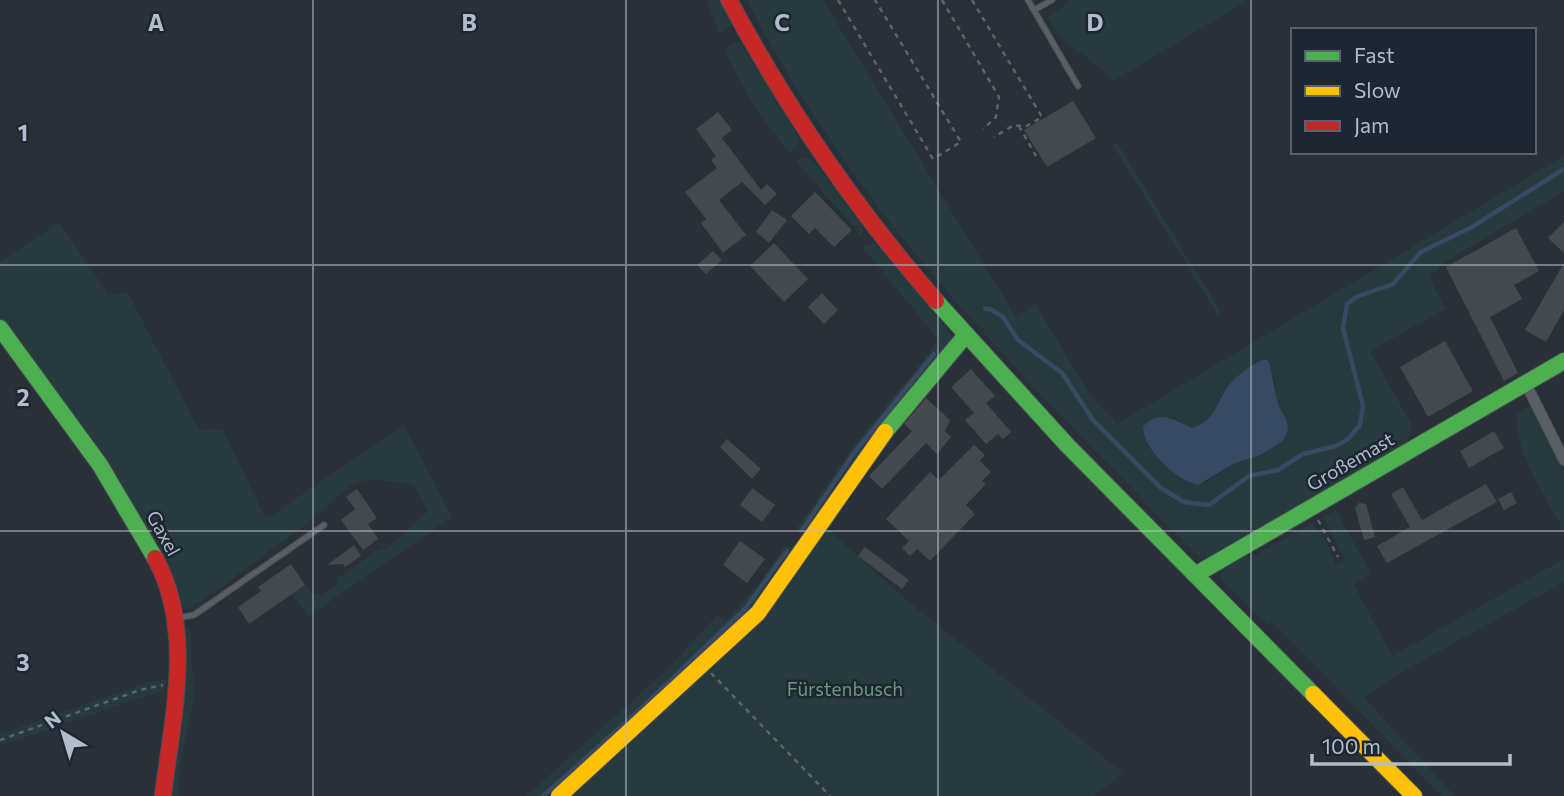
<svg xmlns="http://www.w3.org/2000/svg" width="1564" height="796" font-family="Commissioner,sans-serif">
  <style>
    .green { fill: #273a3e; fill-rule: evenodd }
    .water { fill: #384963 }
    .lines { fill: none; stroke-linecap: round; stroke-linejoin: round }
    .stream { stroke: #384963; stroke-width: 4.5 }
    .building { fill: #444950 }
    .lane-casing { stroke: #484c53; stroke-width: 7 }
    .street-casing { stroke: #484c53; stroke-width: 12 }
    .fast-casing { stroke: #484c53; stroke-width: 18 }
    .slow-casing { stroke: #484c53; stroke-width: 18 }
    .jam-casing { stroke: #484c53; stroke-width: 18 }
    .path { stroke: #5d636a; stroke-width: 2.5; stroke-dasharray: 5 5; stroke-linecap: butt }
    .lane { stroke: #5a5e66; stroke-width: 5 }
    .street { stroke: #5a5e66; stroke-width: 10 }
    .fast { stroke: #4caf50; stroke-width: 16 }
    .slow { stroke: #ffc107; stroke-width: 16 }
    .jam { stroke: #c62828; stroke-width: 16 }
    .grid { fill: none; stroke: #b4bcc9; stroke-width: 2; stroke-opacity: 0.55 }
    .labels { text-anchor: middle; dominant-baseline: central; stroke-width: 5; stroke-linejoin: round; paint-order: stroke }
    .street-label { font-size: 19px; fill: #b4bcc9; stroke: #1d2633 }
    .park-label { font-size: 19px; fill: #6b9a76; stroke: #1d2633 }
    .grid-label { font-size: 23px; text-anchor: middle; font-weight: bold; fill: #b4bcc9; stroke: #1d2633; stroke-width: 5; stroke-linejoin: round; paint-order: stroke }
  </style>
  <rect width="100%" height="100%" fill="#2a3038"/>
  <path class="green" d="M707 0H720L732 25 719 34Z
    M747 0H823L1016 317 1036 305 1088 392 1117 424 1564 156V191L1438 266 1439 269 1429 276 1445 309 1370 351 1412 425 1408 440 1411 447 1211 559 1201 558C1164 523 1129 485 1093 448 959 313 834 171 747 0ZM1260 360 1274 379 1278 404 1287 421 1260 455 1233 464 1206 482 1191 484 1185 480 1149 445 1171 417 1192 428C1219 418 1211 408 1225 392 1236 380 1248 370 1260 360Z
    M1071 0H1248L1113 81C1093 56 1061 48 1048 17Z
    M735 42 741 43 800 140 790 154C764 122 740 86 725 49Z
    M1116 141 1221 312 1219 317 1113 145Z
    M805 157 812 159 861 224 864 230 859 237 858 232 796 161Z
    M59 222 109 295 128 293 199 430 222 429 266 519 404 425 452 517 309 616 291 594 305 585 313 595 318 592 321 596 337 585 336 579 380 549H386L428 511 413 484C398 483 374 478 359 482 340 488 327 509 312 520 271 550 231 580 189 609L184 608 0 320V262Z
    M875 243 952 334 948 349 808 534H799L797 528 851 449 939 340 862 247Z
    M1531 405 1564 468V532C1546 496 1515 456 1517 414Z
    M1336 510 1371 574 1354 585 1392 656 1564 559V582L1400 673 1364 698 1455 796H1442L1283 633 1271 622 1268 625 1220 577 1224 569 1237 559 1255 555 1313 523 1326 540 1336 565 1345 560 1323 517Z
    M827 528 905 599 1123 773 1094 796H567L766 616Z
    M789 546 797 552 773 588 554 796H526L668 669 717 615 725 622 760 582 784 547Z
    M190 624 194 697 180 765 178 796H167L184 630Z
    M168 679 164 690 0 746V734L149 682Z"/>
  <path class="water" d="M1265 359 1269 362 1278 404 1287 421 1288 430 1283 441 1260 455 1233 464 1198 485C1177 481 1143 449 1143 427 1158 409 1175 420 1192 428 1214 420 1214 409 1225 391 1231 380 1252 363 1265 359Z"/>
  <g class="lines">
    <path class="stream" d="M985 309H990L1003 317 1018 340 1062 373 1093 420 1161 488 1184 502 1209 505 1249 476 1278 470 1303 454 1336 446 1348 439 1360 425 1363 406 1343 328 1347 304 1356 297 1393 284 1421 252 1472 227 1564 169
      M802 530 854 453 934 354
      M543 796 632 717 745 609 787 551"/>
  </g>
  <path class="building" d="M1073 101 1096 138 1047 167 1024 130Z
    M718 112 732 130 722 138 761 190 767 184 777 194 765 205 742 182 719 200 746 235 723 253 701 223 706 219 685 192 717 168 711 160 716 156 696 129Z
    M815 192 852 230 834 247 815 228 809 234 791 216Z
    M772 210 787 220 769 243 756 232Z
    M1564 222V253L1548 238Z
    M1516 228 1539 271 1514 285 1522 299 1490 317 1518 373 1504 381 1446 267Z
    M774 243 808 279 784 302 750 266Z
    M713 251 722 260 706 274 697 265Z
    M1564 263V310L1546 342 1525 330Z
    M822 293 838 310 824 324 808 307Z
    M1445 341 1473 391 1428 417 1400 367Z
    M971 369 995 396 986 403 1011 432 1003 439 998 434 986 444 965 420 974 413 951 387Z
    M926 398 950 420 945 431 951 437 937 454 926 443 882 489 869 476 912 431 904 424Z
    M1494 431 1504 448 1469 468 1460 451Z
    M727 439 761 469 752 479 720 447Z
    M974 445 985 455 980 461 991 472 982 481 986 484 966 505 975 514 930 561 917 549 910 556 902 548 909 541 886 519 930 472 939 480Z
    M1486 484 1497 502 1387 563 1377 546 1410 527 1391 494 1403 487 1422 520Z
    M752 488 775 505 762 522 740 505Z
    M357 489 377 518 368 524 378 539 363 550 341 520 355 509 346 497Z
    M1511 492 1517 503 1504 510 1498 499Z
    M1359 503 1366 504 1375 537 1364 540 1355 508Z
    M740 541 765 559 747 583 723 565Z
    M354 545 361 556 345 567 343 564 327 565Z
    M865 547 909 580 902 589 858 556Z
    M291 564 305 585 249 624 238 607 261 591 258 587Z"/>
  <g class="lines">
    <defs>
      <path id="lane" d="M1028 0 1078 86
        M1034 10 1052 0
        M178 618 194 615 324 525"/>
      <path id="street" d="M1526 384 1564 460"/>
      <path id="fast" d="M936 301 1067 445 1313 694
        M0 328 100 465 155 558
        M885 432 965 336
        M1195 575 1564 361"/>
      <path id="slow" d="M1313 694 1414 796
        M559 796 758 613 885 432"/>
      <path id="jam" d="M729 0C787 109 855 208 936 301
        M155 558C195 630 172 719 163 796"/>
    </defs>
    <use href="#lane" class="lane-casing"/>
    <use href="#street" class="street-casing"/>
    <use href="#fast" class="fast-casing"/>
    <use href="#slow" class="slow-casing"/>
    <use href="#jam" class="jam-casing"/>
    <path class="path" d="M838 0 933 159 961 142 875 0
      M942 0 999 97 996 117 983 129
      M972 0 1042 117 1025 127 1014 125 994 137
      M1019 126 1036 156
      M1318 520 1338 557
      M711 673 830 796
      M0 740 140 690 163 685"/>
    <use href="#lane" class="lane"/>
    <use href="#street" class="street"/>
    <use href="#fast" class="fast"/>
    <use href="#slow" class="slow"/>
    <use href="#jam" class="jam"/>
  </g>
  <path class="grid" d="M313 0V796M626 0V796M938 0V796M1251 0V796M0 265H1564M0 531H1564"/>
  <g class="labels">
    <g class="street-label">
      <text transform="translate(1350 461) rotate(-30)">Großemast</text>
      <text transform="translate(164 533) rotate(61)">Gaxel</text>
    </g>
    <g class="park-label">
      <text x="845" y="688">Fürstenbusch</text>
    </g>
  </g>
  <g class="grid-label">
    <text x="156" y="31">A</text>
    <text x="469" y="31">B</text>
    <text x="782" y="31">C</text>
    <text x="1095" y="31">D</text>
    <text x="23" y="141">1</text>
    <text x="23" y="406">2</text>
    <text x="23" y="671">3</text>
  </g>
  <rect x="1291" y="28" width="245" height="126" fill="#1d2633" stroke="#59626f" stroke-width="2"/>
  <rect x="1305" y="51" width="35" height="10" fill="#4caf50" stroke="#59626f" stroke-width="2"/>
  <text x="1354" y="63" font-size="21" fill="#b4bcc9">Fast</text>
  <rect x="1305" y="86" width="35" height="10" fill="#ffc107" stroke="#59626f" stroke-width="2"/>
  <text x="1354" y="98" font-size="21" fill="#b4bcc9">Slow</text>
  <rect x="1305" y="121" width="35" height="10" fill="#c62828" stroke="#59626f" stroke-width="2"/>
  <text x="1354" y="133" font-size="21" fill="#b4bcc9">Jam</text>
  <g transform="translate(63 733) rotate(322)" stroke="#1d2633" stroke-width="5" paint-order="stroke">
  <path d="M0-5L12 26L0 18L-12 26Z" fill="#b4bcc9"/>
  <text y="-10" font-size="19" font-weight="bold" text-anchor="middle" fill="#b4bcc9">N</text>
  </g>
  <path d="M1312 754v10h198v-10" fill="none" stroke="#b4bcc9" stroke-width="3.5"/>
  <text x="1322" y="754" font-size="21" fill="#b4bcc9" stroke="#1d2633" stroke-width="5" paint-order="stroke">100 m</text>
</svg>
